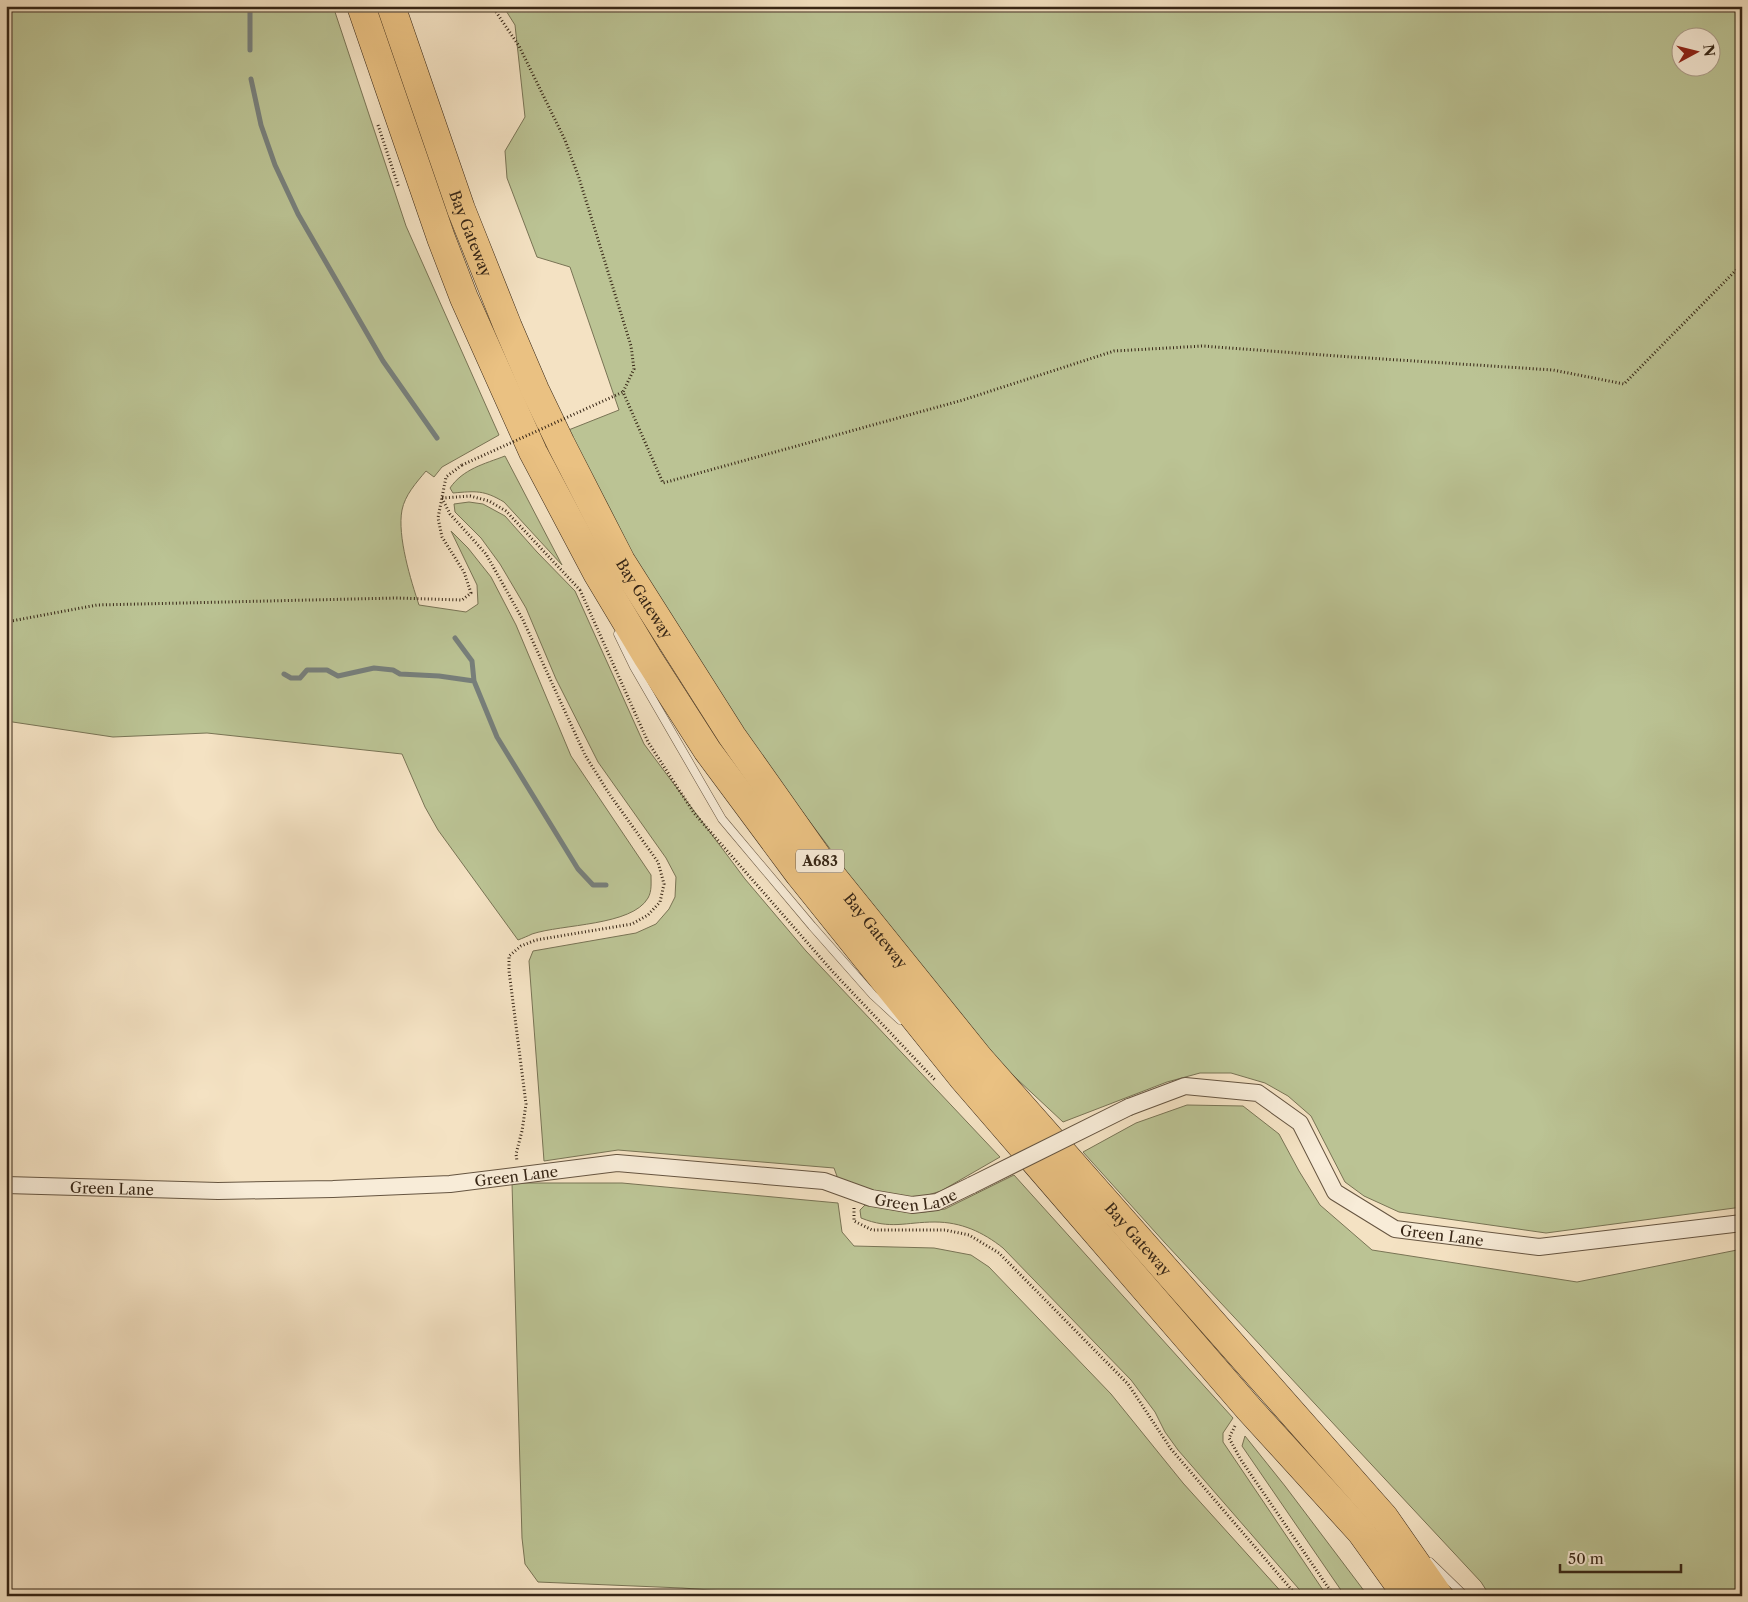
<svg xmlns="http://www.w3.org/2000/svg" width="1748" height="1602" font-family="'Libre Caslon Text',serif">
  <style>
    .green { fill: #bbc394; stroke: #797455; fill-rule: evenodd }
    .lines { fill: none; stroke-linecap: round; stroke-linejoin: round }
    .stream { stroke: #777f7b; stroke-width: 5 }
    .service-casing { stroke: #665541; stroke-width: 9 }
    .minor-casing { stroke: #665541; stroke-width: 18 }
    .trunk-casing { stroke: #372616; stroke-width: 29 }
    .path { stroke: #372616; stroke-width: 3; stroke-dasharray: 1 2.5; stroke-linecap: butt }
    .service { stroke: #f8ecd8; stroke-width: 8 }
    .minor { stroke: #f8ecd8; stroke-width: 16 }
    .trunk { stroke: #eac182; stroke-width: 28 }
    .minor-bridge-casing { stroke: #665541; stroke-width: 18; stroke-linecap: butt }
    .path-bridge { stroke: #372616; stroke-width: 3; stroke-dasharray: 1 2.5; stroke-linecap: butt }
    .minor-bridge { stroke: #f8ecd8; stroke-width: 16 }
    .labels { text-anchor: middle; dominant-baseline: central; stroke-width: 4.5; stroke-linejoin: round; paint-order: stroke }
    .shield { fill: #f8ecd8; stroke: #716150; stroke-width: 1 }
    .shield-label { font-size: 14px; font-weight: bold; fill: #372616 }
    .street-label { font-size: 15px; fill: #372616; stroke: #f8ecd8 }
  </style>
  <rect width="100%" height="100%" fill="#f4e2c3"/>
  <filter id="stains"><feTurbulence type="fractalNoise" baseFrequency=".004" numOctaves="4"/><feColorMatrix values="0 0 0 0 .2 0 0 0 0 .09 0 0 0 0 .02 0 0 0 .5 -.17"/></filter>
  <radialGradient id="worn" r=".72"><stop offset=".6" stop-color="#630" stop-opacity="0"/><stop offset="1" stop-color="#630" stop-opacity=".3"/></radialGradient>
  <path class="green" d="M6 6H333L406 226 499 435 442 467 434 477 426 471C416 483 405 495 402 510 397 536 411 581 419 605L466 612 478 604 477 585 451 531 468 548 491 577 516 625 571 756 651 875C651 883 652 891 648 898 632 926 562 924 532 934 528 936 523 938 518 940L438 830 425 807 402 754 207 733 113 737 6 721Z
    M503 6H1742V1207L1546 1233 1399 1212 1364 1196 1345 1182 1311 1116 1288 1096 1265 1083 1231 1073H1200L1167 1082 1063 1122 1003 1066 883 924 828 846 780 782 733 714 612 525 566 431 619 410 570 267 537 257 507 178 505 151 525 117 515 25ZM1680 38H1710V68H1680Z
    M505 456 562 565 504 502C484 490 476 491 453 493L450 488C463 469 484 464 505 456Z
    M469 502 483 504 505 516 537 552 575 591 644 744 745 879 806 951 1000 1157 941 1191 915 1199 869 1192 838 1179 834 1168 618 1150 544 1161 529 961 533 951 636 933 656 924 669 909 675 897 676 877 666 858 598 762 556 679 526 608 500 564 481 538 455 512 454 504Z
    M1187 1105 1243 1106 1279 1134 1299 1171 1320 1205 1372 1250 1577 1282 1742 1249V1596H1490L1481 1582 1165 1243 1083 1152 1136 1123Z
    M1014 1175 1233 1418 1223 1433V1442L1327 1596H1305L1178 1450 1165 1432 1155 1412 1131 1380 1003 1248C983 1232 961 1222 935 1222 905 1222 891 1230 861 1218L860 1210 865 1205 906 1212H924L945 1209Z
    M512 1183H622L838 1203 842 1232 854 1246 934 1248 971 1255 989 1267 1111 1394 1183 1483 1285 1596H795L682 1588 538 1582 525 1564 522 1538Z
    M1245 1436 1285 1486 1368 1596H1345L1242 1446Z"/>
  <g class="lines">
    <path class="stream" d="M250 50V6
      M251 79 261 125 275 165 298 214 383 361 437 438
      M455 638 472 661 474 681
      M284 674 291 678H300L307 670H327L338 676 374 668 393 670 400 674 439 676 474 681 497 737 578 869 593 885H606"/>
    <defs>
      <path id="service" d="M618 634 634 667 722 819 812 926 873 995 900 1020
        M1430 1562 1465 1596"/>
      <g id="minor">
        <path id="s1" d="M1129 1107 1185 1086 1258 1093 1300 1123 1335 1192 1395 1229 1539 1247 1742 1223"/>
        <path id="s2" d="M6 1185 218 1191 333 1189 450 1184 617 1163 824 1181 871 1198 912 1205 937 1202 972 1185"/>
      </g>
      <g id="trunk">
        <path d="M361 6 441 238 464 298 533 452 597 573 648 658 707 750 799 874 962 1077 1249 1409 1361 1532 1407 1596"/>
        <path id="s3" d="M391 6 461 209 508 327 535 390 561 444 621 561 732 736 821 862 979 1058 1384 1517 1439 1596"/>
      </g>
    </defs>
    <use href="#service" class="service-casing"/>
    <use href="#minor" class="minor-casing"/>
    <use href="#trunk" class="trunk-casing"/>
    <path class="path" d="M492 6 519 46 565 140 579 178 631 346 634 369 623 392 663 483 963 400 1114 351 1203 346 1337 356 1553 370 1624 384 1742 264
      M378 125 399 188
      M442 498 450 514 486 554 523 620 585 755 610 795 658 862 664 884 660 902 648 915 632 924 536 940 521 946 509 956V971L526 1104 522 1131 516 1154 517 1161
      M442 498 470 496 489 501 506 511 580 590
      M580 590 648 742 694 813 833 972 935 1080
      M6 622 97 605 396 598 462 600 471 593 464 572 442 537 438 518 446 477 462 465
      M854 1208V1221L872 1230H945L969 1235 999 1253 1128 1384 1171 1449 1297 1596
      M1235 1426 1229 1438 1241 1460 1334 1596"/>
    <use href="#service" class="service"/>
    <use href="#minor" class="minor"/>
    <use href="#trunk" class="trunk"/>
    <defs>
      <path id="minor-bridge" d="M972 1185 1129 1107"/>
    </defs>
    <use href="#minor-bridge" class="minor-bridge-casing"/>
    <path class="path-bridge" d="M462 465 623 392"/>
    <use href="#minor-bridge" class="minor-bridge"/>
  </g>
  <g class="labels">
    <rect class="shield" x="796" y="849.5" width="48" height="23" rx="4"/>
    <g class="shield-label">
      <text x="820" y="861">A683</text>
    </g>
    <g class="street-label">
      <text stroke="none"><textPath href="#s3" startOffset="241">Bay Gateway</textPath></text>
      <text stroke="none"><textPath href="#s3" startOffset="646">Bay Gateway</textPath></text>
      <text stroke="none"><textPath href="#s3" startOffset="1051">Bay Gateway</textPath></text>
      <text stroke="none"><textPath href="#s2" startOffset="511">Green Lane</textPath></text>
      <text stroke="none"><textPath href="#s2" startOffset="106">Green Lane</textPath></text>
      <text stroke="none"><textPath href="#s2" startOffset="916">Green Lane</textPath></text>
      <text stroke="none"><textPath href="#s1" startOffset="380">Green Lane</textPath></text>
      <text stroke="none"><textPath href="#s3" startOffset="1456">Bay Gateway</textPath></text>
    </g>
  </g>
  <rect width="1748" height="1602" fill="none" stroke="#f4e2c3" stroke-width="25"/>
  <rect x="8" y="8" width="1733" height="1587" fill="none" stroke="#372616" stroke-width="2.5"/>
  <rect x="12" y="12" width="1723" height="1577" fill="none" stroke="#372616"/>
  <g transform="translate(1696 52) rotate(83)"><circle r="24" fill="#f8ecd8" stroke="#ab9d8a"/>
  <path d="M0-4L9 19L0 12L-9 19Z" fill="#8f2418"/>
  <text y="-8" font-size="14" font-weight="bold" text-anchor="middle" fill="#372616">N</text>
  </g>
  <path d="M1560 1564v8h121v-8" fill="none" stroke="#372616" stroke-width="2.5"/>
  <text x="1568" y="1564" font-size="15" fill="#372616" stroke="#f8ecd8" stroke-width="4" paint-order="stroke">50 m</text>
  <rect width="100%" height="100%" filter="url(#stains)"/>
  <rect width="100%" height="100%" fill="url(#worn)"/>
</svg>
